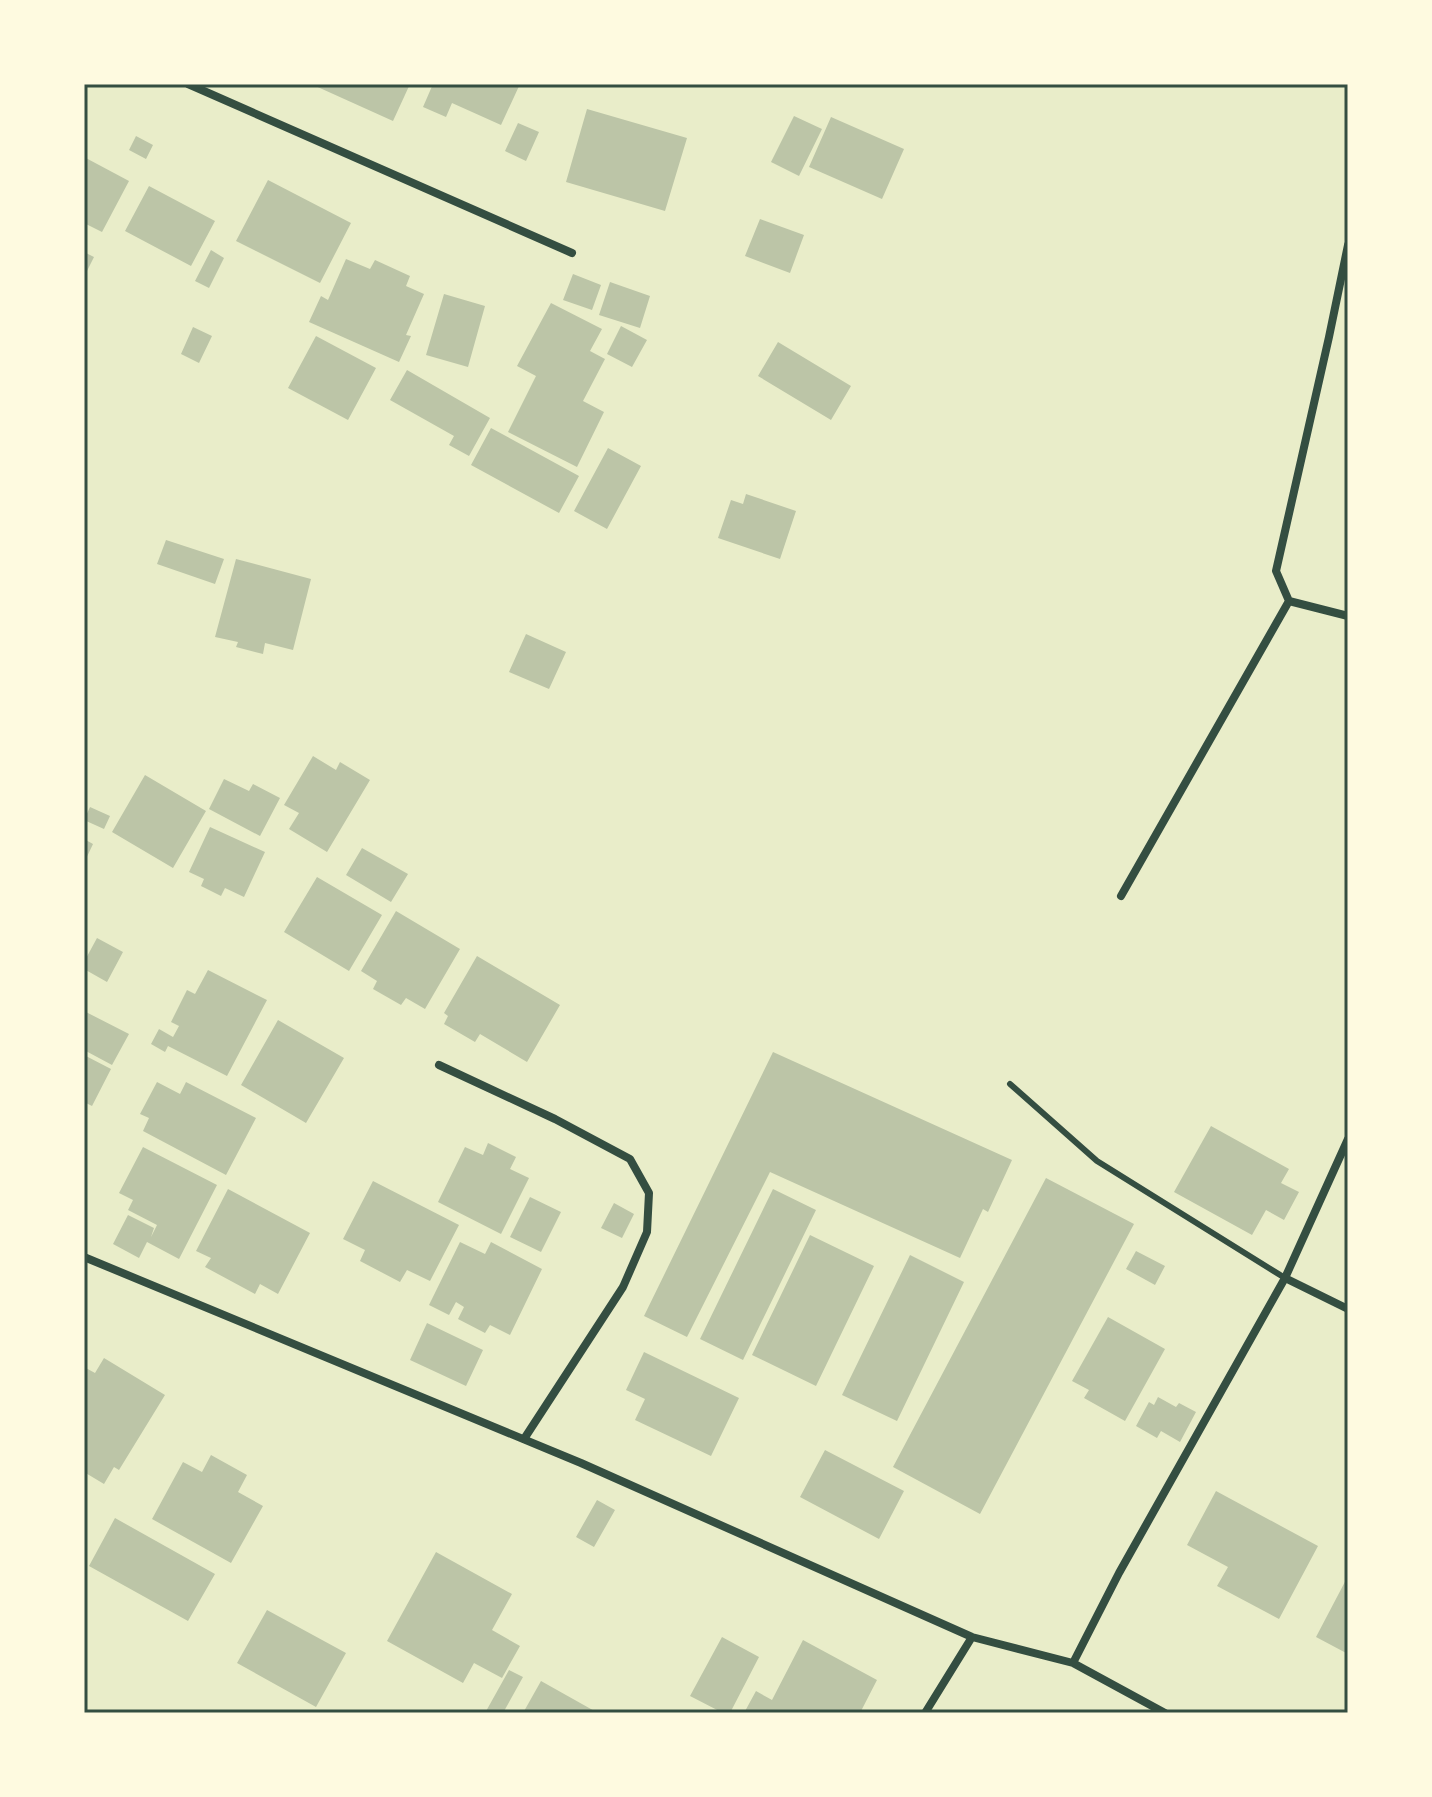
<svg xmlns="http://www.w3.org/2000/svg" width="1432" height="1797" font-family="Signika,sans-serif">
  <style>
    .building { fill: #bcc5a7 }
    .lines { fill: none; stroke-linecap: round; stroke-linejoin: round }
    .service { stroke: #344e41; stroke-width: 6 }
    .minor { stroke: #344e41; stroke-width: 8 }
    .neatline { fill: none; stroke: #344e41; stroke-width: 3 }
  </style>
  <rect width="100%" height="100%" fill="#e9edc9"/>
  <path class="building" d="M311 84H410L393 121Z
    M433 84H520L501 125 452 103 446 117 423 107Z
    M587 109 687 138 665 211 566 182Z
    M794 116 822 129 799 176 771 162Z
    M831 117 904 149 882 199 809 167Z
    M518 123 539 132 526 161 505 151Z
    M136 136 153 145 146 159 129 150Z
    M84 157 129 181 102 232 84 223Z
    M268 180 351 223 320 283 236 241Z
    M149 186 215 221 191 266 125 231Z
    M760 219 804 235 790 273 745 256Z
    M211 250 224 258 209 288 195 281Z
    M84 252 94 257 84 277Z
    M346 259 370 269 375 260 410 276 406 286 424 294 406 335 411 336 399 362 309 322 321 296 328 300Z
    M573 274 601 285 592 310 563 300Z
    M610 282 650 296 640 328 599 315Z
    M444 294 485 306 468 367 426 355Z
    M551 303 602 329 590 351 605 359 583 401 604 412 577 467 508 432 536 376 517 366Z
    M621 326 647 340 632 367 607 354Z
    M193 327 212 336 199 363 181 354Z
    M316 336 376 368 348 420 288 388Z
    M778 342 851 386 831 420 758 376Z
    M407 370 490 418 469 456 449 445 454 436 390 400Z
    M491 428 579 476 559 513 471 465Z
    M608 448 641 466 607 529 574 511Z
    M746 494 796 511 780 559 718 538 731 500 743 504Z
    M166 540 224 559 215 584 157 564Z
    M236 559 311 579 293 650 265 643 263 654 236 647 238 642 215 637Z
    M526 634 566 652 549 689 509 672Z
    M313 756 336 770 340 762 370 780 327 852 289 829 299 813 284 805Z
    M145 775 206 811 173 868 112 832Z
    M224 779 249 791 253 784 280 798 260 836 209 809Z
    M90 807 110 816 104 829 84 820Z
    M210 827 265 852 244 897 225 888 221 896 201 886 204 879 189 872Z
    M84 839 93 844 84 863Z
    M362 848 408 874 391 902 346 875Z
    M317 877 382 915 349 971 284 932Z
    M396 911 460 949 425 1009 406 998 401 1005 373 989 377 981 361 971Z
    M97 938 123 952 107 982 84 969V962Z
    M477 956 560 1005 527 1062 480 1034 475 1042 444 1024 448 1016 444 1013Z
    M208 970 267 1000 227 1076 168 1046 165 1052 151 1044 159 1029 173 1037 179 1026 171 1022 187 990 195 994Z
    M84 1011 129 1034 112 1065 84 1050Z
    M278 1020 344 1058 306 1123 241 1085Z
    M773 1052 1012 1160 988 1212 983 1209 960 1258 770 1172 687 1337 644 1316Z
    M84 1055 111 1069 92 1106 84 1102Z
    M157 1082 180 1094 186 1082 256 1118 226 1175 143 1131 149 1118 140 1114Z
    M1211 1126 1289 1169 1281 1183 1299 1192 1284 1220 1266 1210 1252 1235 1174 1192Z
    M488 1143 516 1157 510 1169 529 1178 501 1234 438 1202 465 1147 483 1155Z
    M143 1147 217 1185 179 1259 147 1242 139 1258 113 1244 128 1215 154 1228 151 1237 157 1225 128 1210 133 1200 119 1193Z
    M1046 1178 1134 1224 980 1514 893 1467Z
    M373 1181 459 1225 430 1281 407 1270 400 1282 360 1261 365 1250 343 1239Z
    M228 1189 310 1233 278 1294 260 1284 255 1294 205 1267 211 1258 196 1251Z
    M773 1189 816 1210 743 1360 700 1339Z
    M530 1197 561 1212 541 1252 510 1237Z
    M614 1203 634 1214 622 1238 601 1228Z
    M810 1235 874 1266 816 1386 752 1355Z
    M460 1242 485 1254 491 1242 542 1269 510 1335 490 1325 485 1333 458 1319 464 1307 456 1302 449 1315 429 1305Z
    M1136 1251 1165 1266 1155 1285 1126 1269Z
    M910 1255 964 1282 897 1421 842 1395Z
    M1108 1317 1165 1349 1125 1421 1084 1398 1089 1390 1072 1381Z
    M427 1323 483 1350 466 1386 410 1360Z
    M644 1352 739 1398 711 1456 635 1420 645 1399 626 1390Z
    M104 1358 165 1395 119 1470 114 1467 104 1484 84 1472V1367L95 1373Z
    M1158 1397 1176 1407 1179 1403 1196 1412 1180 1442 1161 1431 1157 1438 1136 1426 1149 1402 1154 1405Z
    M825 1450 904 1491 879 1539 800 1497Z
    M211 1455 247 1475 238 1492 263 1506 231 1563 152 1519 183 1462 202 1472Z
    M1216 1491 1318 1546 1279 1619 1217 1586 1228 1567 1187 1545Z
    M597 1500 615 1510 594 1547 576 1537Z
    M115 1518 215 1574 188 1621 89 1566Z
    M436 1552 512 1594 492 1630 520 1646 502 1678 474 1663 463 1683 387 1641Z
    M1348 1576V1654L1316 1637Z
    M267 1610 346 1653 316 1707 237 1663Z
    M722 1637 759 1657 730 1713H723L690 1696Z
    M803 1640 877 1680 860 1713H744L756 1691 772 1700Z
    M509 1670 523 1677 503 1713H485Z
    M541 1681 598 1713H523Z"/>
  <g class="lines">
    <path class="service" d="M1010 1084 1097 1161 1285 1278"/>
    <path class="minor" d="M188 84 572 253
      M1348 245 1329 337 1276 571 1289 601 1348 616
      M1121 896 1289 601
      M439 1065 555 1119 630 1159 649 1193 647 1232 623 1287 524 1439
      M84 1257 581 1463 972 1637 1073 1663 1165 1713
      M1285 1278 1348 1309
      M1073 1663 1119 1573 1285 1278 1348 1139
      M925 1713 972 1637"/>
  </g>
  <rect width="1432" height="1797" fill="none" stroke="#fefae0" stroke-width="172"/>
  <rect x="86" y="86" width="1260" height="1625" class="neatline"/>
</svg>
